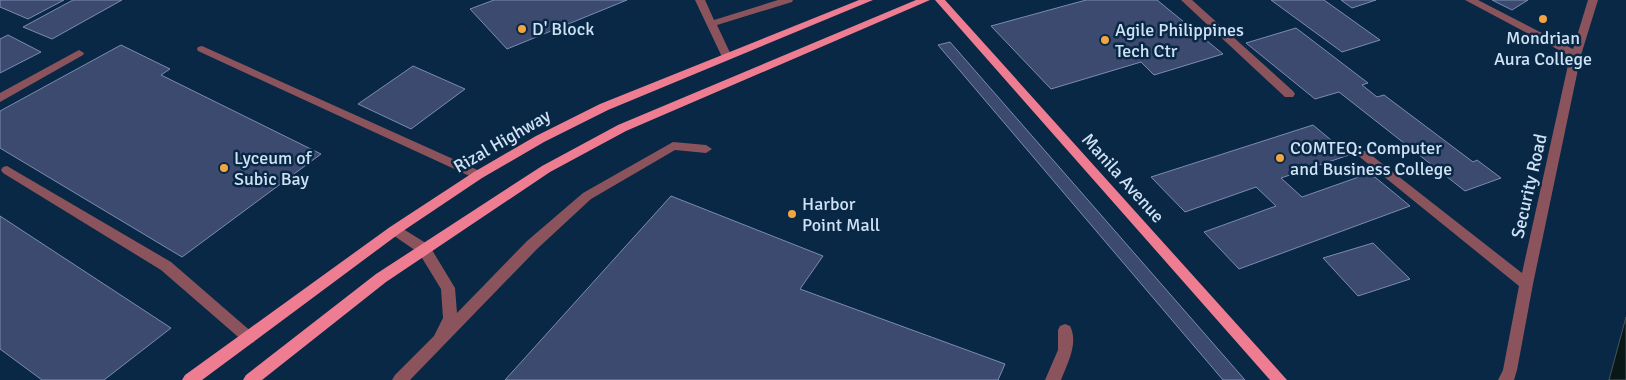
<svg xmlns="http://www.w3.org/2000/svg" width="1626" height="380" font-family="Signika,sans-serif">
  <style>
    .water { fill: #091817; stroke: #45555a }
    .building { fill: #3d4a6f; stroke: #7c8bb4 }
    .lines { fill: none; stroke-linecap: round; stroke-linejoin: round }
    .minor { fill: #8b545d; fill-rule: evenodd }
    .major { fill: #ef7d92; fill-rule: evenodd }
    .poi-dot { fill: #f2a541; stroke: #082845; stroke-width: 2 }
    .labels { text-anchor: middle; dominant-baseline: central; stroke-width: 5; stroke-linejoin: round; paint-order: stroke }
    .poi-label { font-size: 18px; fill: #d0e2f5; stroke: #082845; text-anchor: start }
    .street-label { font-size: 18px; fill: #d0e2f5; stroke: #082845 }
  </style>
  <rect width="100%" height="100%" fill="#082845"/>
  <path class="water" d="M1626 317V380H1609Z"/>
  <path class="building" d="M0 0H64L28 19 0 7Z
    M73 0H122L52 39 23 27Z
    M494 0H627L507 49 470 9Z
    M1086 0H1157L1223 54 1154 75 1141 62 1051 89 991 26Z
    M1271 0H1324L1380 40 1342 52Z
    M1341 0H1376L1352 8Z
    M1492 0H1528L1512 10Z
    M1296 28 1368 83 1362 85 1377 97 1384 95 1473 162 1477 160 1501 178 1465 191 1339 92 1315 99 1246 43Z
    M8 35 41 52 0 73V39Z
    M950 42 1245 380H1223L938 45Z
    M121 45 170 69 161 75 321 154 182 257 0 148V111Z
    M413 66 465 89 411 129 358 104Z
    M1313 125 1349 155 1281 178 1302 197 1370 173 1410 206 1239 269 1204 232 1276 206 1256 187 1185 212 1151 177Z
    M671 196 823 256 800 289 1005 364 998 380H505Z
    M0 216 171 328 104 380H42L0 349Z
    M1373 243 1410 279 1358 296 1323 258Z"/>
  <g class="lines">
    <path class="minor" d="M695 0H705L714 20 778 0H793L792 2 717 25 732 57 727 60 722 57Z
      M1181 0H1192L1293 91 1295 94 1293 97H1285Z
      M1465 0H1478L1573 49 1588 0H1598L1581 55 1533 284 1517 370 1514 380H1498L1503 370 1519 286 1356 154 1358 151H1366L1522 273 1570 56Z
      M202 46 482 172 484 175 482 178H474L198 51 197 49 198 47Z
      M79 50 84 53 83 55 0 102V93Z
      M673 142 706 145 712 149 706 153 675 150 591 199 537 249 410 380H392L395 375 434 336 443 318 441 289 419 253 390 233 388 230 390 227H400L429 245 455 288 457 313 527 241 583 193Z
      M7 166 171 262 254 334 256 338 254 342 249 344 244 342 161 270 3 173 1 170 3 167Z
      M1065 324 1070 326C1079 343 1067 364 1061 380H1045L1058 350V330L1060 326Z"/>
    <path class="major" d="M859 0H873L608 110 544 142 482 178 400 233 202 380H182L185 375 390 227 474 172 536 136 600 104Z
      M916 0H930L626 131 550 172 386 282 262 380H243L246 375 376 274 542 166 618 125Z
      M935 0H945L1287 380H1270Z"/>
  </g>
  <g class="poi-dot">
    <circle cx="1543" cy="19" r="5"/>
    <circle cx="522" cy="29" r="5"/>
    <circle cx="1105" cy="40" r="5"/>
    <circle cx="1280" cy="158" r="5"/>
    <circle cx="224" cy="168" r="5"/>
    <circle cx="792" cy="214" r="5"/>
  </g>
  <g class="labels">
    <g class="poi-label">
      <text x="532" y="29">D' Block</text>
      <text x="1115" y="30">Agile Philippines<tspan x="1115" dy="21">Tech Ctr</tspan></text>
      <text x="1543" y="38" text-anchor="middle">Mondrian<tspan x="1543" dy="21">Aura College</tspan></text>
      <text x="1290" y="148">COMTEQ: Computer<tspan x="1290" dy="21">and Business College</tspan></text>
      <text x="234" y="158">Lyceum of<tspan x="234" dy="21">Subic Bay</tspan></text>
      <text x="802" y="204">Harbor<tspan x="802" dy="21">Point Mall</tspan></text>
    </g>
    <g class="street-label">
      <text transform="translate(502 141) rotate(-30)">Rizal Highway</text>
      <text transform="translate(1123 178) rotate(48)">Manila Avenue</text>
      <text transform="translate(1529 186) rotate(-77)">Security Road</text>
    </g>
  </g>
</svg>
